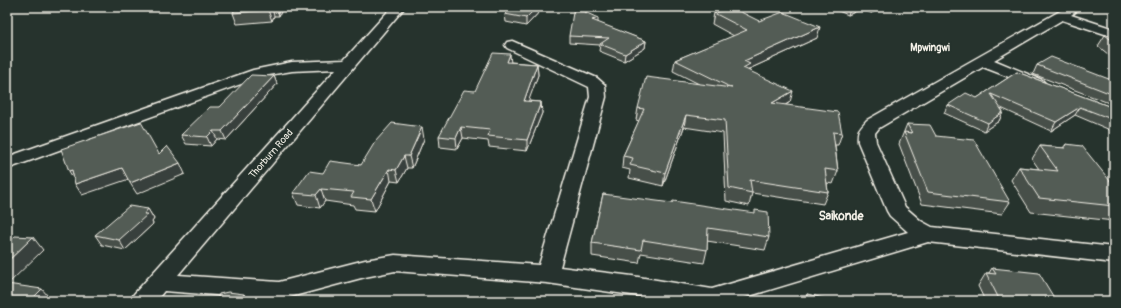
<svg xmlns="http://www.w3.org/2000/svg" width="1121" height="308" font-family="Pangolin,sans-serif">
  <style>
    .lines { fill: none; stroke-linecap: round; stroke-linejoin: round }
    .minor-casing { stroke: #f4f1e8; stroke-width: 3 }
    .minor { fill: #26332d; fill-rule: evenodd }
    .wall { fill: #474f49; stroke: #f4f1e8 }
    .shaded-wall { fill: #39403c; stroke: #f4f1e8 }
    .building { fill: #525c55; stroke: #f4f1e8 }
    .labels { text-anchor: middle; dominant-baseline: central; stroke-width: 4; stroke-linejoin: round; paint-order: stroke }
    .far-quarter-label { font-size: 10px; font-weight: bold; fill: #f4f1e8; stroke: #26332d }
    .street-label { font-size: 10px; fill: #f4f1e8; stroke: #26332d }
    .quarter-label { font-size: 12px; font-weight: bold; fill: #f4f1e8; stroke: #26332d }
  </style>
  <rect width="100%" height="100%" fill="#26332d"/>
  <filter id="ink" filterUnits="userSpaceOnUse"><feTurbulence type="fractalNoise" baseFrequency=".025" numOctaves="2"/><feDisplacementMap in="SourceGraphic" scale="8" xChannelSelector="R" yChannelSelector="G"/><feConvolveMatrix kernelMatrix="1 2 1 2 8 2 1 2 1" color-interpolation-filters="sRGB"/></filter>
  <g filter="url(#ink)">
    <g class="lines">
      <defs>
        <path id="minor" d="M392 7H405L178 275 279 282 365 260 395 255 539 265 590 97 589 87 507 48 505 45 507 42 512 41 597 78 605 85 606 97 560 267 632 276 712 289 908 232 890 216 887 211 858 142C857 130 859 129 867 120L1067 7H1082L1071 15 1114 29V37L1062 20 994 60 1042 80 1045 83 1042 86 1037 88 1032 86 983 67 879 128 875 133 876 142 905 207 921 221 932 227 1114 247V263L928 242 733 301H674L547 283 395 271 365 277 279 300 164 291 156 301H130L134 294 336 69 292 71 263 76 7 169V157L253 70 292 62 344 60Z"/>
      </defs>
      <use href="#minor" class="minor-casing"/>
      <use href="#minor" class="minor"/>
    </g>
    <path class="wall" d="M236 7H283L279 16H274L272 21 237 24 233 13Z
      M344 7H371L368 9Z
      M829 7H885L871 13 861 9 848 15Z
      M543 8 526 26 506 22 505 14Z
      M714 13 759 21 817 38 749 69V71L790 102 786 105 842 133 838 145H835L838 171 833 184 827 183 828 192 823 204 752 193 749 206 726 201 723 133 684 127 663 186 629 178 630 170 622 168 623 156 639 121 636 120 638 108 699 84 673 71 675 60 734 36 712 24Z
      M598 23 646 41 645 48 624 61 599 51 600 45 569 43V36Z
      M1105 35 1114 36V59L1098 46Z
      M511 62 537 64 538 75 528 101 541 102 542 113 527 151 489 147 488 141 463 138 457 149 440 147 439 136 475 91Z
      M1037 65 1114 81V105L1033 74Z
      M1017 72 1114 108V126L1110 130 1075 115 1051 131 1001 108 1003 112 999 121 984 131 944 113 948 105 977 98Z
      M274 76 277 84 226 140 217 139 211 146 186 144 181 135 220 107Z
      M907 124 936 136 1010 202 1002 214 922 204 899 144Z
      M424 139 412 168H407L399 182 391 181 375 211 355 209 353 205 325 201 320 208 298 205 293 193 323 173 361 165Z
      M1066 144 1114 186V221L1031 212 1011 180 1019 167 1039 169 1032 159 1040 146 1063 148Z
      M1114 160V166L1112 163Z
      M603 194 769 237 765 250 707 241V250L704 263 641 253 639 263 592 256V243Z
      M148 209 154 219 152 222 153 224 125 250 102 245 95 235Z
      M992 268 1056 301H985L978 286 986 273H989Z
      M807 294 831 301H805Z"/>
    <path class="shaded-wall" d="M270 7H272L274 16 272 21 268 10Z
      M277 7H283L279 16Z
      M537 7H543V8L526 26V18Z
      M851 7H861V9L848 15Z
      M873 7H885L871 13Z
      M598 18V25L592 20Z
      M820 27 817 38 749 69 748 76 740 79 744 61Z
      M646 41 645 48 624 61 625 54Z
      M510 54 511 64 507 62Z
      M537 64 538 75 525 111 524 101Z
      M274 76 277 84 226 140 222 131Z
      M793 91 790 102 769 115 772 103Z
      M541 102 542 113 527 151V140Z
      M1080 107 1075 115 1051 131 1056 122Z
      M1003 112 999 121 984 131 988 123Z
      M686 115 684 127 663 186 665 173Z
      M1114 123V126L1110 130Z
      M422 127 424 139 412 168 409 156Z
      M461 127 463 138 457 149 456 138Z
      M213 131 217 139 211 146 207 137Z
      M404 156 407 168 399 182 396 170Z
      M180 163 185 174 137 194 130 183Z
      M122 168 129 179 82 195 75 184Z
      M389 169 391 181 375 211 371 199Z
      M72 170 76 183 69 171Z
      M321 189 325 201 320 208 316 195Z
      M148 209 154 219 152 222 153 224 125 250 119 240Z
      M33 237 43 250 7 285V262Z
      M42 289 52 301H30Z
      M244 294 246 299V301H242Z"/>
    <path class="building" d="M236 7H270L268 10 233 13Z
      M513 7H537L526 18 505 14Z
      M574 7 598 18 592 20 646 41 625 54 600 44 609 38 569 36Z
      M733 8 759 21 783 12 820 27 744 61 750 64 743 68 793 91 772 103 838 112 842 133 833 132 838 171 825 169 828 192 750 180 752 193 729 188 725 120 686 115 665 173 630 165 633 158 623 156 644 109 638 108 646 77 732 88 675 60 747 30 714 13Z
      M1105 35 1114 36V42Z
      M493 53 510 54 507 62 537 64 524 101 541 102 527 140 488 136 490 130 461 127 456 138 439 136 464 90 475 91Z
      M1051 57 1114 81V95L1037 65Z
      M1017 72 1114 108V120L1080 107 1056 122 991 94 1003 112 988 123 948 105 966 93 977 98Z
      M251 75 274 76 222 131H213L207 137 181 135 210 107H220Z
      M141 122 159 154 167 146 180 163 130 183 122 168 75 184 72 170 69 171 61 149Z
      M392 123 422 127 409 156H404L396 170 389 169 371 199 351 197 354 192 321 189 316 195 293 193 309 171 323 173 330 161 361 165 375 142Z
      M907 124 930 125 936 136 974 140 1010 202 928 192 904 132 912 133Z
      M1066 144 1082 146 1114 186V206L1039 198 1019 167 1058 171 1040 146 1065 148Z
      M603 194 672 203 673 201 755 213V210L768 212 769 237 708 228 707 250 643 240 641 250 592 243Z
      M129 206 148 209 144 214H148L119 240 95 235Z
      M15 236 33 237 7 262V244Z
      M992 268 1039 273 1056 301H1000L986 273 996 274Z
      M7 284 42 289 30 301H7Z
      M228 292 244 294 242 301H217L219 294Z
      M807 294 831 300V301H807Z"/>
  </g>
  <g class="labels">
    <g class="far-quarter-label">
      <text x="930" y="48">Mpwingwi</text>
    </g>
    <g class="street-label">
      <text transform="translate(271 154) rotate(-49)">Thorburn Road</text>
    </g>
    <g class="quarter-label">
      <text x="841" y="216">Saikonde</text>
    </g>
  </g>
  <rect width="1121" height="308" fill="none" stroke="#26332d" stroke-width="24"/>
  <rect x="12" y="12" width="1097" height="284" fill="none" stroke="#f4f1e8" stroke-width="1.5" filter="url(#ink)"/>
</svg>
